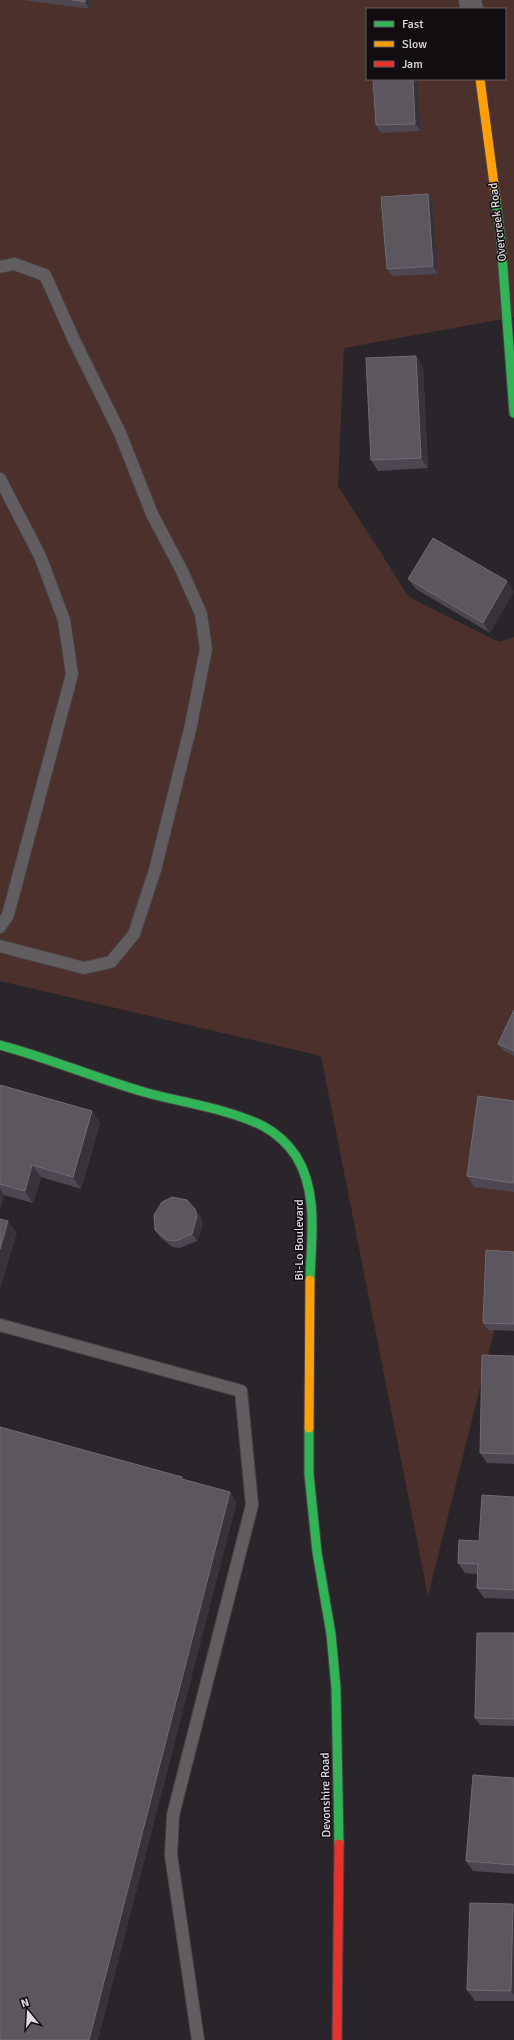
<svg xmlns="http://www.w3.org/2000/svg" width="514" height="2040" font-family="Signika,sans-serif">
  <style>
    .green { fill: #4b302b; fill-rule: evenodd }
    .lines { fill: none; stroke-linecap: round; stroke-linejoin: round }
    .lane-casing { stroke: #484247; stroke-width: 14 }
    .street-casing { stroke: #484247; stroke-width: 24 }
    .fast-casing { stroke: #484247; stroke-width: 11 }
    .slow-casing { stroke: #484247; stroke-width: 11 }
    .jam-casing { stroke: #484247; stroke-width: 11 }
    .lane { stroke: #625d61; stroke-width: 12 }
    .street { stroke: #625d61; stroke-width: 22 }
    .fast { stroke: #30b455; stroke-width: 9 }
    .slow { stroke: #ff9f0a; stroke-width: 9 }
    .jam { stroke: #e5322d; stroke-width: 9 }
    .wall { fill: #4c4750 }
    .shaded-wall { fill: #38333a }
    .building { fill: #5c575f; stroke: #716b74 }
    .labels { text-anchor: middle; dominant-baseline: central; stroke-width: 3; stroke-linejoin: round; paint-order: stroke }
    .street-label { font-size: 12px; fill: #e1d9e0; stroke: #120d11 }
  </style>
  <rect width="100%" height="100%" fill="#2a252a"/>
  <path class="green" d="M0 0H514V317L344 348 338 486 409 597 499 642 514 637V1252L428 1596 321 1056 0 981ZM367 9H505V79H367Z"/>
  <g class="lines">
    <defs>
      <path id="lane" d="M0 267 14 264 45 275 74 340 120 433 152 514 182 571 201 614 206 649 191 725 155 870 134 934 111 962 84 968 0 946
        M0 479 40 556 64 620 72 674 8 915 0 927
        M0 1325 241 1391 252 1505 173 1815 171 1855 198 2040"/>
      <path id="street" d="M470 0 472 9"/>
      <path id="fast" d="M496 199 501 241 514 413
        M0 1045C49 1058 95 1078 144 1092 183 1103 226 1108 263 1126 276 1133 288 1144 296 1156 319 1193 311 1240 310 1280
        M309 1428V1474L317 1552 331 1634 336 1688 339 1844"/>
      <path id="slow" d="M480 79 496 199
        M309 1428 310 1280"/>
      <path id="jam" d="M337 2040 339 1844"/>
    </defs>
    <use href="#lane" class="lane-casing"/>
    <use href="#street" class="street-casing"/>
    <use href="#fast" class="fast-casing"/>
    <use href="#slow" class="slow-casing"/>
    <use href="#jam" class="jam-casing"/>
    <use href="#lane" class="lane"/>
    <use href="#street" class="street"/>
    <use href="#fast" class="fast"/>
    <use href="#slow" class="slow"/>
    <use href="#jam" class="jam"/>
  </g>
  <path class="wall" d="M23 0H91L90 9Z
    M373 79H418L421 131 381 133 376 125Z
    M428 194 433 202 438 274 392 276 387 269Z
    M423 366 428 468 378 471 371 460Z
    M433 538 490 633 416 589 408 579Z
    M514 1010V1056L504 1051 498 1044Z
    M0 1085 92 1111 100 1123 81 1189 41 1177 33 1203 4 1195 0 1210Z
    M514 1101V1192L474 1187 467 1176Z
    M195 1209 200 1216 203 1224 197 1241 180 1248 172 1247 160 1237 155 1230Z
    M514 1252V1331L488 1330 483 1323Z
    M514 1356V1464L487 1463 480 1453Z
    M514 1497V1599L484 1598 477 1588V1574L465 1573 458 1563 479 1541Z
    M514 1633V1726L480 1725 475 1718Z
    M514 1778V1874L473 1871 466 1861Z
    M514 1906V2001H475L467 1990Z"/>
  <path class="shaded-wall" d="M85 0H91L90 9 85 2Z
    M413 79H418L421 131 415 124Z
    M428 194 433 202 438 274 433 266Z
    M416 356 423 366 428 468 421 458Z
    M507 581 514 592 490 633 483 623Z
    M92 1111 100 1123 81 1189 73 1177Z
    M32 1165 41 1177 33 1203 25 1191Z
    M0 1188 4 1195 0 1210Z
    M195 1209 200 1216 203 1224 197 1241 192 1234Z
    M8 1221 17 1233 0 1289V1249Z
    M230 1492 237 1502 98 2040H89Z
    M513 1904 514 1906V1995L511 1991Z"/>
  <path class="building" d="M72 0H85V2Z
    M373 79H413L415 124 376 125Z
    M428 194 433 266 387 269 381 197Z
    M416 356 421 458 371 460 366 358Z
    M433 538 507 581 483 623 408 579Z
    M514 1010V1051L498 1044Z
    M0 1085 92 1111 73 1177 32 1165 25 1191 0 1184Z
    M478 1096 514 1101V1179L513 1183 467 1176Z
    M172 1197 187 1200 195 1209 197 1216 192 1234 175 1241 167 1240 155 1230 154 1215 162 1202Z
    M0 1219 8 1221 0 1249Z
    M486 1250 514 1252V1324L483 1323Z
    M482 1355 514 1356V1454L480 1453Z
    M0 1427 182 1477V1479L230 1492 89 2040H0Z
    M482 1495 514 1497V1590L477 1588 478 1564 458 1563 459 1540 479 1541Z
    M477 1633H514V1719L475 1718Z
    M473 1775 514 1778V1865L466 1861Z
    M470 1903 513 1904 511 1991 467 1990Z"/>
  <g class="labels">
    <g class="street-label">
      <text transform="translate(498 222) rotate(-97)">Overcreek Road</text>
      <text transform="translate(299 1240) rotate(-90)">Bi-Lo Boulevard</text>
      <text transform="translate(326 1795) rotate(-91)">Devonshire Road</text>
    </g>
  </g>
  <rect x="366" y="8" width="140" height="72" fill="#120d11" stroke="#655f64"/>
  <rect x="374" y="21" width="20" height="6" fill="#30b455" stroke="#655f64"/>
  <text x="402" y="28" font-size="12" fill="#e1d9e0">Fast</text>
  <rect x="374" y="41" width="20" height="6" fill="#ff9f0a" stroke="#655f64"/>
  <text x="402" y="48" font-size="12" fill="#e1d9e0">Slow</text>
  <rect x="374" y="61" width="20" height="6" fill="#e5322d" stroke="#655f64"/>
  <text x="402" y="68" font-size="12" fill="#e1d9e0">Jam</text>
  <g transform="translate(28 2012) rotate(342)" stroke="#120d11" stroke-width="3" paint-order="stroke">
  <path d="M0-3L7 15L0 10L-7 15Z" fill="#e1d9e0"/>
  <text y="-6" font-size="11" font-weight="bold" text-anchor="middle" fill="#e1d9e0">N</text>
  </g>
</svg>
